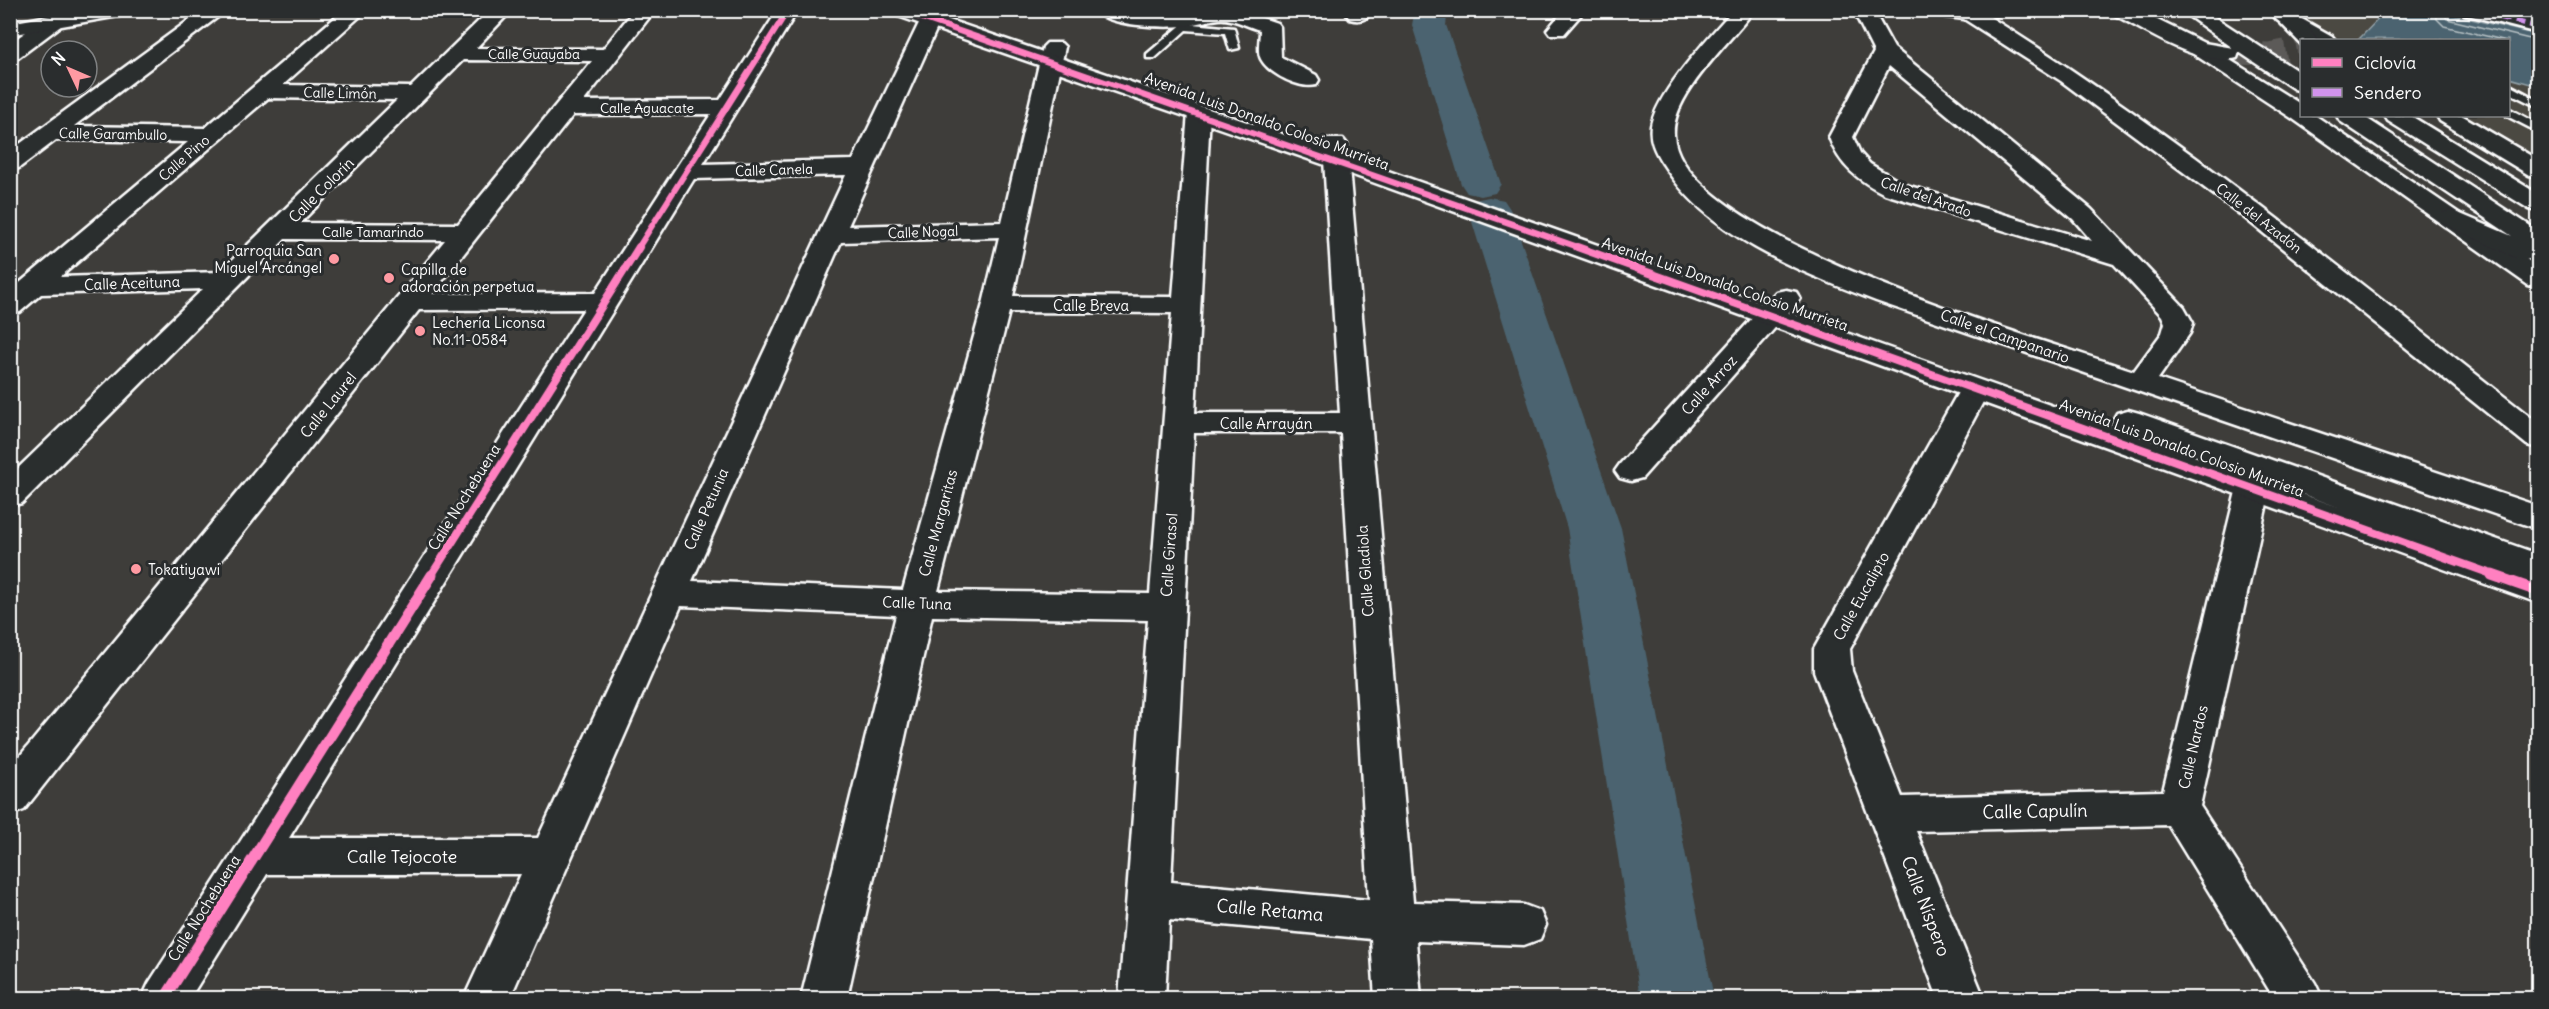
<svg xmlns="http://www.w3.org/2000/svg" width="2549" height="1009" font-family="Delius,sans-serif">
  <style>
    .built { fill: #4c4842 }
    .water { fill: #4b646f; stroke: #93a2a9; stroke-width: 1.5 }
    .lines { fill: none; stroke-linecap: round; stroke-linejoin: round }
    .shore { stroke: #b7c1c5; stroke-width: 1.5 }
    .river { fill: #4b646f; fill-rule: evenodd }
    .secondary-tunnel { stroke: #5b5a58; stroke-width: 23; stroke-dasharray: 23 11; stroke-linecap: butt }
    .lane-casing { stroke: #fff; stroke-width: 5 }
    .street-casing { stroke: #fff; stroke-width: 5 }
    .secondary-casing { stroke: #fff; stroke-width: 5 }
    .lane { fill: #2a2d2e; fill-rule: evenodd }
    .street { fill: #2a2d2e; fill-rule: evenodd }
    .secondary { fill: #2a2d2e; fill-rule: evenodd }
    .quiet { stroke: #d193ec; stroke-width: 5; stroke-dasharray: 10 5; stroke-linecap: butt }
    .cycleway-far2-casing { stroke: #2a2d2e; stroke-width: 8 }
    .cycleway-far1-casing { stroke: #2a2d2e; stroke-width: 12 }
    .cycleway-casing { stroke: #2a2d2e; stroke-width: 15 }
    .cycleway-far2 { stroke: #ff80c0; stroke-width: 6 }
    .cycleway-far1 { stroke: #ff80c0; stroke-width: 8 }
    .cycleway { stroke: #ff80c0; stroke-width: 11 }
    .poi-dot { fill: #ff9aa2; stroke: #2a2d2e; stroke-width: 2 }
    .labels { text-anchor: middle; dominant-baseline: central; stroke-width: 6; stroke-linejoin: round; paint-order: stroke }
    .far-street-label { font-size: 14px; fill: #fff; stroke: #2a2d2e }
    .street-label { font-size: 15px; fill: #fff; stroke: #2a2d2e }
    .poi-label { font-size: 15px; fill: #fff; stroke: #2a2d2e; text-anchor: start }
    .near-street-label { font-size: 18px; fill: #fff; stroke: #2a2d2e }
  </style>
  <rect width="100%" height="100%" fill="#3e3d3a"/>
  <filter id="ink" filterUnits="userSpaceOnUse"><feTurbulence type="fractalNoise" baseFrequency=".0167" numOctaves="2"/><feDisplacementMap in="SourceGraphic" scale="12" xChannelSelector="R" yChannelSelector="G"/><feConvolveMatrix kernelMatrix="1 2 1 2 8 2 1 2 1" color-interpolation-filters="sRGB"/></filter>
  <g filter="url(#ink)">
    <path class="built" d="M2286 11H2538V160L2462 116H2508V40H2335Z"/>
    <path class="water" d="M2386 11H2437L2538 35V86L2509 78 2508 40 2359 39Z"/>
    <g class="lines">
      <path class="shore" d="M2435 10 2437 19 2444 26 2503 40
        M2442 10 2447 19 2538 41"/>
      <path class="river" d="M1415 10H1448L1446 25 1501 184 1495 193 1481 196 1467 193 1461 184 1412 25Z
        M1489 197 1504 200 1510 209 1621 528 1714 998H1640L1567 528 1468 209 1474 200Z"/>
      <path class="secondary-tunnel" d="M2229 53 2269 54 2301 48"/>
      <defs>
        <path id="lane" d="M1191 17 1196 20 1192 24 1234 28 1239 48 1230 50 1225 33 1186 30 1155 58H1147V54Z
          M2508 84 2538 100V107L2508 92Z
          M2508 108 2538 124V132L2507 116Z"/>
        <path id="street" d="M58 10H82L18 58 10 59V43Z
          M203 10H227L74 126 205 128 344 10H367L283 85 411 87 490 10H512L476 48 603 49 634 10H655L584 101 720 100 778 10H798L703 164 853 160 920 21 923 17H937L940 21 848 226 1002 222 1043 47 1047 43H1061L1065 47 1013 296 1173 297 1188 113 1191 108H1207L1210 113 1195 413H1340L1323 144 1327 139H1343L1347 144 1413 902 1524 905 1540 911 1546 925 1540 939 1524 945 1416 941 1421 998H1375L1371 939 1169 920 1165 998H1119L1148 620 932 616 847 998H801L896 615 681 606 510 998H464L521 874H267L190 998H142L149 983 584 309 419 310 24 810 10 815V768L445 240 285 239 22 503 10 506V476L203 289 41 294 20 312 10 314V291L188 142 56 140 19 168 10 170V151ZM463 60 592 61 458 224 300 223ZM268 98 397 100 220 272 60 277ZM711 114 595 293 432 294 573 115ZM846 175 538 838H289L694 179ZM999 237 983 304 903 590 692 581 841 242ZM1009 312 1172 313 1150 594 938 591ZM1194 433H1341L1369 900 1171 882Z
          M1095 10 1164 15 1238 10 1277 23 1280 27 1281 57 1316 75 1319 80 1316 85C1300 89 1269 74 1261 59 1257 52 1260 39 1260 30 1248 27 1231 17 1219 19 1207 20 1194 25 1182 26 1163 28 1106 26 1095 10Z
          M1350 10H1374C1368 19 1360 22 1350 19L1347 15Z
          M1564 10H1585L1564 34H1550L1547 30Z
          M1733 10H1754C1732 41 1671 95 1674 135 1680 238 2047 341 2134 371L2162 333 2165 323 2162 316 2114 264 1885 194C1859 181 1839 166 1829 137L1874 52 1853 10H1873L1894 48 2091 209 2184 307 2193 323 2190 333 2158 379 2538 506V529L1876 301C1799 271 1708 237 1663 164 1655 152 1649 140 1651 126 1657 92 1709 37 1733 10ZM1889 66 2073 219 2092 241 1903 184 1870 164 1860 153 1853 137Z
          M1929 10H2002L1999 15 1990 17C2183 138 2359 283 2538 423V448L2527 445 2241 215 2061 81 1964 19 1939 16Z
          M2286 10 2332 36 2335 40H2311L2277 20 2274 16 2277 12Z
          M2461 10H2497L2538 21V33L2464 14Z
          M2199 43 2206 45 2302 105V116H2316L2538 267V287L2528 285 2293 119 2192 53 2188 49 2192 45Z
          M2437 116H2463L2538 160V177L2529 175 2440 121Z
          M1786 290 1796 292 1800 298 1796 304 1642 478 1631 481 1620 478 1615 471 1620 464 1776 292Z
          M1975 380 1986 383 1990 389 1850 649 1852 671 1902 797 2163 791 2242 467 2247 460 2258 457 2269 460 2274 467 2270 490 2200 806 2315 983 2322 998H2274L2168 825 1916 831 1984 998H1938L1814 671V649L1960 389 1964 383Z"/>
        <path id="secondary" d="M81 10H129L119 16 10 35V23Z
          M889 10H920L1346 156 2341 508 2117 427 2113 420 2117 413 2128 410 2139 413 2538 554V576L2535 577 2538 578V603L1328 166 892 14Z
          M2110 10H2137L2204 43 2233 48 2180 10H2204L2302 74V91L2294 89 2239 52 2237 58C2199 67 2146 31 2113 14Z
          M2268 10H2291L2308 26 2318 40H2302L2301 44Z
          M2337 116H2363L2538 231V252L2534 258 2525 260 2516 258 2442 223 2438 218 2442 213 2451 210 2512 236 2340 121Z
          M2385 116H2411L2538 194V211L2529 209 2388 121Z"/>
      </defs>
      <use href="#lane" class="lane-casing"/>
      <use href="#street" class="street-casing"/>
      <use href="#secondary" class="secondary-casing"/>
      <use href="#lane" class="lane"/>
      <use href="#street" class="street"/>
      <use href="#secondary" class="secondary"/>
      <path class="quiet" d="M2471 10 2538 27"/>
      <defs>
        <path id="cycleway-far2" d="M899 10 1581 248
          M638 248 788 10"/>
        <path id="cycleway-far1" d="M1577 247 2497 576
          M431 576 639 247"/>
        <path id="cycleway" d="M2492 575 2538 591
          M165 998 432 575"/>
      </defs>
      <use href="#cycleway-far2" class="cycleway-far2-casing"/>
      <use href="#cycleway-far1" class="cycleway-far1-casing"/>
      <use href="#cycleway" class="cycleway-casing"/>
      <use href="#cycleway-far2" class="cycleway-far2"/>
      <use href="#cycleway-far1" class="cycleway-far1"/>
      <use href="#cycleway" class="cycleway"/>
    </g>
  </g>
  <g class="poi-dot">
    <circle cx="334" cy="259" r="6"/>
    <circle cx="389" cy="278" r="6"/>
    <circle cx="420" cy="331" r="6"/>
    <circle cx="136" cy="569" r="6"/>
  </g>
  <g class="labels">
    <g class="far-street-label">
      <text x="534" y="54">Calle Guayaba</text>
      <text transform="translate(340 93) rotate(1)">Calle Limón</text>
      <text x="647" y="108">Calle Aguacate</text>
      <text transform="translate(113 134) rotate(1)">Calle Garambullo</text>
      <text transform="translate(184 158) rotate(-41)">Calle Pino</text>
      <text transform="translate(774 170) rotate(-2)">Calle Canela</text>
      <text transform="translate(1926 197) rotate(19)">Calle del Arado</text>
      <text transform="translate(2259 218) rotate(38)">Calle del Azadón</text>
      <text x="373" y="232">Calle Tamarindo</text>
      <text transform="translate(923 232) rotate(-2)">Calle Nogal</text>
    </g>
    <g class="street-label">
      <text transform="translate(1267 121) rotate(20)">Avenida Luis Donaldo Colosio Murrieta</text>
      <text transform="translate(321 190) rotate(-45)">Calle Colorín</text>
      <text transform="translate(132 283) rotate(-2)">Calle Aceituna</text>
      <text transform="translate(1725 284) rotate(19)">Avenida Luis Donaldo Colosio Murrieta</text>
      <text x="1091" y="305">Calle Breva</text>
      <text transform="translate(2005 336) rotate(19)">Calle el Campanario</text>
      <text transform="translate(1709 385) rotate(-48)">Calle Arroz</text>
      <text transform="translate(328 405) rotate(-51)">Calle Laurel</text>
      <text x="1266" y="423">Calle Arrayán</text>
      <text transform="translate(2182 448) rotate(20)">Avenida Luis Donaldo Colosio Murrieta</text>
      <text transform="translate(464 497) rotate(-58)">Calle Nochebuena</text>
      <text transform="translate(706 509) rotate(-66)">Calle Petunia</text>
      <text transform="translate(938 523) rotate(-75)">Calle Margaritas</text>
      <text transform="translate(1169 555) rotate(-86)">Calle Girasol</text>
      <text transform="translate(1365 571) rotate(-94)">Calle Gladiola</text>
      <text transform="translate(1861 596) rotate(-61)">Calle Eucalipto</text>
      <text transform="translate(917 603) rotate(2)">Calle Tuna</text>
      <text transform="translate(2193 747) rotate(-77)">Calle Nardos</text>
      <text transform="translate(204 908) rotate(-58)">Calle Nochebuena</text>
    </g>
    <g class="poi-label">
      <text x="322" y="250" text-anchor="end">Parroquia San<tspan x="322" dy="17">Miguel Arcángel</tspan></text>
      <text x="401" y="269">Capilla de<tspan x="401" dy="17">adoración perpetua</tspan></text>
      <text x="432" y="322">Lechería Liconsa<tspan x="432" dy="17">No.11-0584</tspan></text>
      <text x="148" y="569">Tokatiyawi</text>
    </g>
    <g class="near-street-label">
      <text transform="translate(2035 811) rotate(-1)">Calle Capulín</text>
      <text x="402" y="856">Calle Tejocote</text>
      <text transform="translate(1926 906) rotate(69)">Calle Níspero</text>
      <text transform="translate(1270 910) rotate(5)">Calle Retama</text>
    </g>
  </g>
  <rect width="2549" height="1009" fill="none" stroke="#2a2d2e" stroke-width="36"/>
  <rect x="18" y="18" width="2513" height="973" fill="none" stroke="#fff" stroke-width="2" filter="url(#ink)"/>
  <rect x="2300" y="39" width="210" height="78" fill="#2a2d2e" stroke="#7f8182" stroke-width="1.5"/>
  <rect x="2312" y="58" width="30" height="9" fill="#ff80c0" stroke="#7f8182" stroke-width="1.5"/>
  <text x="2354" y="69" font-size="18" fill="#ffffff">Ciclovía</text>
  <rect x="2312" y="88" width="30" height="9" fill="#d193ec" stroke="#7f8182" stroke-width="1.5"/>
  <text x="2354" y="99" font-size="18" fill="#ffffff">Sendero</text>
  <g transform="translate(69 69) rotate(314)"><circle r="28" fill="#2a2d2e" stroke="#7f8182" stroke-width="1.5"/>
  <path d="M0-4.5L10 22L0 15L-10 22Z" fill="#ff9aa2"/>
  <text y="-9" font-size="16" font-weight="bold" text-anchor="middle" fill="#ffffff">N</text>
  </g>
</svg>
